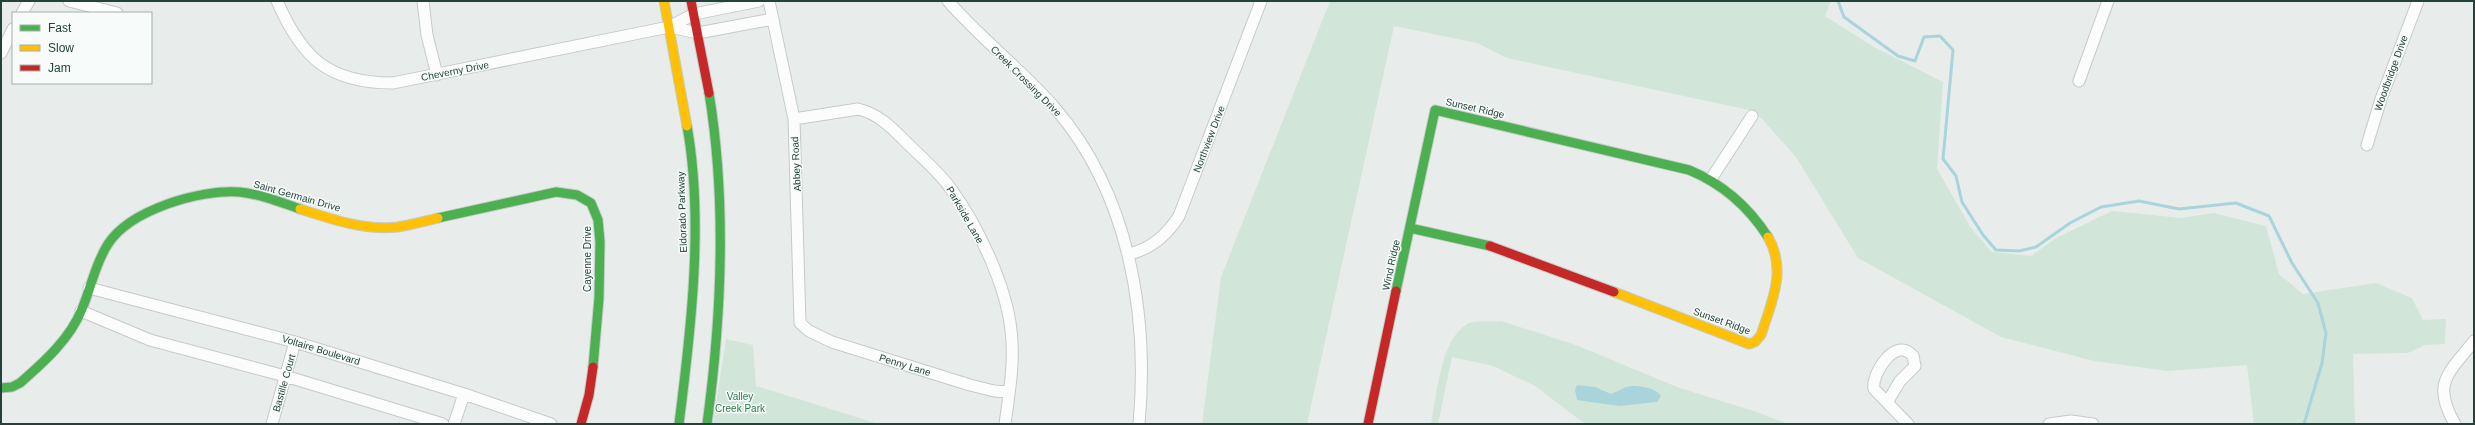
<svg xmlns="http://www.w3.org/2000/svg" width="2475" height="425" font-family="Helvetica,sans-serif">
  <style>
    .green { fill: #d1e6d8 }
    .water { fill: #a9d4db }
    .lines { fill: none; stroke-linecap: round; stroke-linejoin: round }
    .stream { stroke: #a9d4db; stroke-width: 3 }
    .street-casing { stroke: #c5cac8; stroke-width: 13 }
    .fast-casing { stroke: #c3cbc8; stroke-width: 11 }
    .slow-casing { stroke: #c3cbc8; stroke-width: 11 }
    .jam-casing { stroke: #c3cbc8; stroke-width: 11 }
    .street { stroke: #fcfcfc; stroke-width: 11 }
    .fast { stroke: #4caf50; stroke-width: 9 }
    .slow { stroke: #ffc107; stroke-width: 9 }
    .jam { stroke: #c62828; stroke-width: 9 }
    .labels { text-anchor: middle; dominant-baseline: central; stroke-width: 3; stroke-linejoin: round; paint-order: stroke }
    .street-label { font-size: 10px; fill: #24423a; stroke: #f7fbf9 }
    .park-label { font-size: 10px; fill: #2d7a4b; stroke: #f7fbf9 }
  </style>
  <rect width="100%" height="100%" fill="#e8edeb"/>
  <path class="green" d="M1330 1H1831L1825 16 1874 47 1943 82 1937 169 1971 228 1992 252 2031 256 2056 238 2112 211 2181 218 2214 213 2266 226 2279 274 2303 294 2376 283 2412 298 2423 320 2446 319 2445 344 2425 345 2408 353 2353 354 2355 424H2254L2247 365 2167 371 2094 361 2001 337 1858 258 1796 157 1761 118 1749 110 1507 58 1477 43 1394 26 1307 424H1202L1221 277Z
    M1501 321 1576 345 1677 387 1757 412 1788 424H1585L1535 386 1493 366 1452 357 1438 424H1431C1437 395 1440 340 1467 324 1475 320 1492 322 1501 321Z
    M726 339 753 345 756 386 879 424H713Z"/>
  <path class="water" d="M1577 385 1595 387 1611 394C1617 392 1621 389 1626 387 1635 384 1656 387 1661 396L1657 402 1619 406 1577 400 1575 390Z"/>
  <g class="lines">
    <path class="stream" d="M1838 1 1844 17 1898 56 1915 61 1924 37 1940 36 1953 50 1943 159 1956 176 1962 202 1983 235 1996 250 2019 251 2036 247 2070 223 2101 207 2139 201 2179 209 2236 203 2269 216 2292 263 2318 303 2326 333 2322 363 2304 424"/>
    <defs>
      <path id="street" d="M69 1 117 13
        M277 1C302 58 328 83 393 83L669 27 694 14 759 1
        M423 1 427 35 437 75
        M769 1 794 119 800 323 809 331 832 342 970 385 994 391 1009 392
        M948 1C981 39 1022 70 1055 108 1129 194 1149 314 1139 424
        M22 13 29 1
        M669 27 698 33 773 19
        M1 53 13 29
        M2079 81 2108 1
        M794 119 858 109C879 114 892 128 907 143 922 158 939 172 951 189 978 226 1006 285 1011 330 1015 362 1009 393 1005 424
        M2367 145 2381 99 2418 1
        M1711 179 1752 116
        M1129 254C1151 249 1167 235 1179 216L1261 1
        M89 288 295 342 464 394 551 424
        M81 311 150 340 285 376 443 424
        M1888 401 1900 381 1915 366 1913 356C1896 335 1871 374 1874 389L1908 424
        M272 424 295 342
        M454 424 464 394
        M2049 424 2071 421 2093 424
        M2455 424C2431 383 2449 373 2474 341"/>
      <path id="fast" d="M438 218 556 192 577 195 591 203 598 220 600 242 599 298 593 367
        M1410 228 1490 246
        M1396 291 1435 110 1689 170C1723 184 1748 206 1768 237
        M1 388 12 387 20 383C44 362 70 339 82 309 91 288 95 264 108 244 130 210 200 189 239 192 260 194 280 202 300 209
        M679 424C691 330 704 220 687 126
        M707 424C722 314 727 203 709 93"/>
      <path id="slow" d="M664 1 687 126
        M300 209C331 219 365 231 398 227 411 225 425 221 438 218
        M1614 292 1749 344 1755 342 1761 335C1772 301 1787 270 1768 237"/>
      <path id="jam" d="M691 1 709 93
        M1490 246 1614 292
        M581 424 589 395 593 367
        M1368 424 1396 291"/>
    </defs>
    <use href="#street" class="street-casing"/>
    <use href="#fast" class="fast-casing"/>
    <use href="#slow" class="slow-casing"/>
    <use href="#jam" class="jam-casing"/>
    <use href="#street" class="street"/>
    <use href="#fast" class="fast"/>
    <use href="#slow" class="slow"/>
    <use href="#jam" class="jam"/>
  </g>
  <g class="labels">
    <g class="street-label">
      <text transform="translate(455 71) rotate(-11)">Cheverny Drive</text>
      <text transform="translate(2391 73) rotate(-70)">Woodbridge Drive</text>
      <text transform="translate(1026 81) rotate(45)">Creek Crossing Drive</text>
      <text transform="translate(1475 108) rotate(13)">Sunset Ridge</text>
      <text transform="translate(1209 139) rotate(-69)">Northview Drive</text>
      <text transform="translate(796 164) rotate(-93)">Abbey Road</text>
      <text transform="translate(297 196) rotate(16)">Saint Germain Drive</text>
      <text transform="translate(682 212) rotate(-92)">Eldorado Parkway</text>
      <text transform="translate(965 215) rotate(60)">Parkside Lane</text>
      <text transform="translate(587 259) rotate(-90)">Cayenne Drive</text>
      <text transform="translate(1391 265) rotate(-78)">Wind Ridge</text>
      <text transform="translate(1722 321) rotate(20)">Sunset Ridge</text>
      <text transform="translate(321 350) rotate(17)">Voltaire Boulevard</text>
      <text transform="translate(905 365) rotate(17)">Penny Lane</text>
      <text transform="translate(284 383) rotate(-74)">Bastille Court</text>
    </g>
    <g class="park-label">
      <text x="740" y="396">Valley<tspan x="740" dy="12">Creek Park</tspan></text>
    </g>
  </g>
  <rect width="2475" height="425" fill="none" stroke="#24423a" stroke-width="4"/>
  <rect x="12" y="12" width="140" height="72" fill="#f7fbf9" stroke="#a3b1ad"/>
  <rect x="20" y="25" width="20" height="6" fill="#4caf50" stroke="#a3b1ad"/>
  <text x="48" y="32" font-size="12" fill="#24423a">Fast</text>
  <rect x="20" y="45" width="20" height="6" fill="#ffc107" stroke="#a3b1ad"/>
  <text x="48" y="52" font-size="12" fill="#24423a">Slow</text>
  <rect x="20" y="65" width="20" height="6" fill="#c62828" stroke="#a3b1ad"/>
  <text x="48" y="72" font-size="12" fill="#24423a">Jam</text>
</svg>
